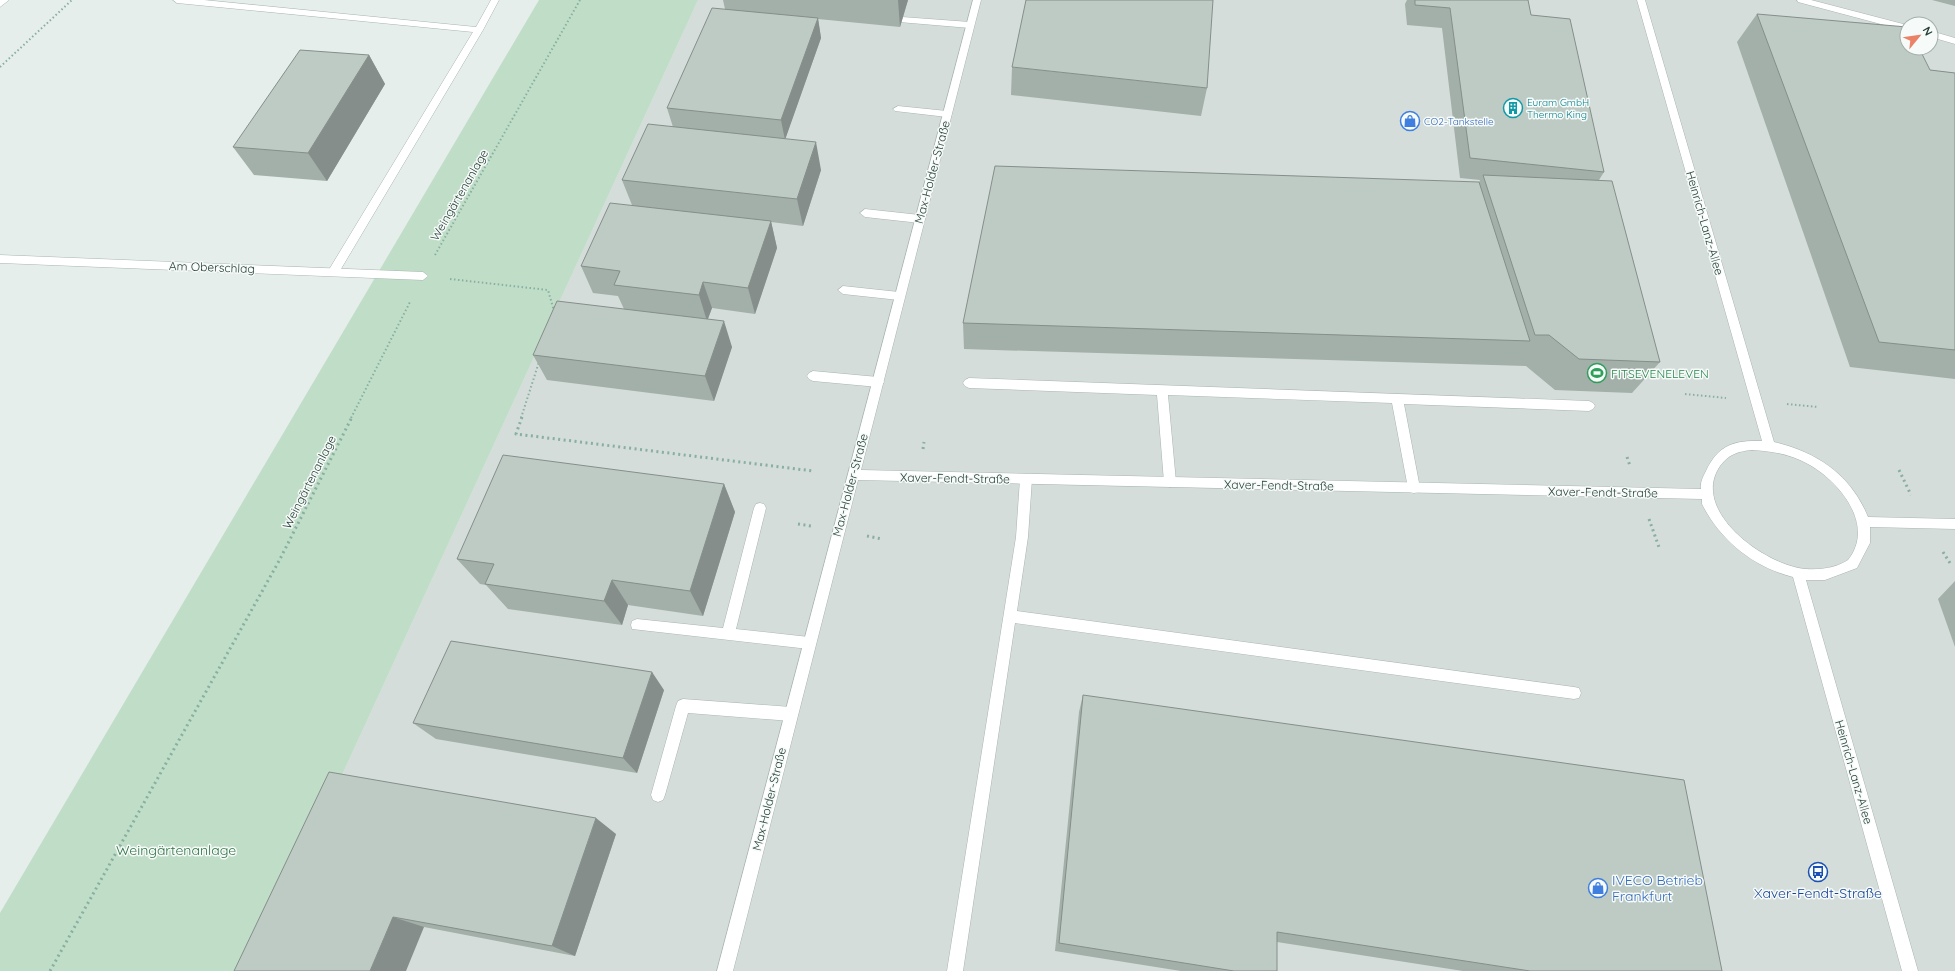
<svg xmlns="http://www.w3.org/2000/svg" width="1955" height="971" font-family="Quicksand,sans-serif">
  <style>
    .built { fill: #d4ddd9; fill-rule: evenodd }
    .green { fill: #c0ddc7 }
    .lines { fill: none; stroke-linecap: round; stroke-linejoin: round }
    .lane-casing { stroke: #a8b6b1; stroke-width: 1 }
    .street-casing { stroke: #a8b6b1; stroke-width: 1 }
    .secondary-casing { stroke: #a4b9b1; stroke-width: 1 }
    .path-far1 { stroke: #88afa1; stroke-width: 2; stroke-dasharray: 1.5 2.5; stroke-linecap: butt }
    .path { stroke: #88afa1; stroke-width: 3; stroke-dasharray: 2 3.5; stroke-linecap: butt }
    .lane { fill: #fff; fill-rule: evenodd }
    .street { fill: #fff; fill-rule: evenodd }
    .secondary { fill: #fff; fill-rule: evenodd }
    .wall { fill: #a3afa9 }
    .shaded-wall { fill: #858e8a }
    .building { fill: #becbc5; stroke: #858e8a }
    .labels { text-anchor: middle; dominant-baseline: central; stroke-width: 3; stroke-linejoin: round; paint-order: stroke }
    .far-culture-label { font-size: 10px; fill: #0d838f; stroke: #f6faf8; text-anchor: start }
    .far-shop-label { font-size: 10px; fill: #366cbe; stroke: #f6faf8; text-anchor: start }
    .street-label { font-size: 12px; fill: #253f37; stroke: #f6faf8 }
    .leisure-label { font-size: 12px; fill: #27864d; stroke: #f6faf8; text-anchor: start }
    .near-park-label { font-size: 14px; fill: #327348; stroke: #f6faf8 }
    .near-shop-label { font-size: 14px; fill: #366cbe; stroke: #f6faf8; text-anchor: start }
    .near-transit-label { font-size: 14px; fill: #164399; stroke: #f6faf8 }
  </style>
  <rect width="100%" height="100%" fill="#e5eeea"/>
  <path class="built" d="M698 0H1955V971H252ZM1907 24H1931V48H1907Z"/>
  <path class="green" d="M539 0H698L252 971H0V913Z"/>
  <g class="lines">
    <defs>
      <path id="lane" d="M173 0H204L476 27 491 0H499L483 30 338 274H330L329 271 330 268 473 32 177 3Z
        M902 17 970 22 974 25 970 28 899 22 898 20Z
        M898 106 947 111 952 114 947 117 895 111 893 109Z
        M865 209 920 215 925 219 920 223 865 217 860 213Z
        M843 286 899 292 904 296 899 300 843 294 838 290Z
        M813 371 878 377 882 379 884 382 882 385 878 387 813 381 809 379 807 376 809 373Z
        M969 378 1589 401 1593 403 1595 406 1593 409 1589 411 1404 404 1420 488 1418 492 1414 493 1410 492 1408 488 1392 403 1168 395 1176 482 1174 486 1170 487 1166 486 1164 482 1157 395 969 388 965 386 963 383 965 380Z
        M1026 474 1030 475 1032 479 1028 537 1017 611 1574 687 1579 688 1581 693 1579 698 1574 699 1015 623 963 971H947L1016 537 1020 479 1022 475Z
        M760 503 764 504 766 508 736 629 809 637 814 639 816 643 814 647 809 649 632 629 631 625 632 621 637 619 723 628 754 508 756 504Z
        M683 699 791 707 796 709 798 714 796 719 791 721 688 713 665 795 663 800 658 802 653 800 651 795 676 706 678 701Z"/>
      <path id="street" d="M973 0H981L861 470 1701 489C1700 482 1703 477 1706 471 1718 445 1734 440 1762 441L1637 0H1645L1774 442C1817 452 1851 475 1868 517L1955 519V529L1870 527V543L1857 568 1825 580H1806L1918 971H1902L1793 577C1753 567 1720 540 1702 504V499L858 480 733 971H717ZM1752 450C1771 451 1790 454 1808 464 1839 481 1876 525 1848 560 1836 568 1820 570 1806 569 1766 566 1689 511 1720 466 1728 455 1738 451 1752 450Z
        M1797 0H1811L1907 25V31L1798 2Z
        M1931 31 1955 38V44L1931 37Z
        M0 255 423 272 428 276 423 280 0 263Z"/>
      <path id="secondary" d="M0 0H9L0 7Z"/>
    </defs>
    <use href="#lane" class="lane-casing"/>
    <use href="#street" class="street-casing"/>
    <use href="#secondary" class="secondary-casing"/>
    <path class="path-far1" d="M0 67 72 0
      M435 255 580 0
      M450 279 548 290 554 311
      M1685 394 1726 398
      M1787 404 1818 407
      M351 418 410 302
      M521 418 539 362"/>
    <path class="path" d="M522 417 516 434 813 471
      M923 449 924 442
      M1627 457 1630 466
      M1899 470 1911 495
      M1649 519 1660 550
      M798 524 811 526
      M867 536 882 539
      M1943 552 1950 563
      M50 971 279 561 352 417"/>
    <use href="#lane" class="lane"/>
    <use href="#street" class="street"/>
    <use href="#secondary" class="secondary"/>
  </g>
  <path class="wall" d="M723 0H908L900 27 818 19 821 38 785 139 821 170 803 226 771 222 777 248 755 314 712 308 708 319 732 347 714 401 547 380 533 355 624 309 618 296 593 293 581 266 632 205 622 180 673 127 667 108 725 9Z
    M1407 0H1528L1531 15 1604 172 1599 180 1660 362 1632 393 1555 390 1526 366 964 349 963 323 1479 182 1480 180 1460 178 1442 28 1407 25 1405 4Z
    M1932 0H1955V6Z
    M1757 14 1930 70 1955 73V379L1850 367 1737 42Z
    M369 55 385 84 327 181 254 175 233 147Z
    M1012 67 1207 88 1201 116 1011 95Z
    M724 484 735 512 703 616 628 605 622 625 508 609 486 585 480 584 457 559Z
    M1955 581V647L1938 599Z
    M664 690 637 773 436 739 413 723Z
    M1083 695 1722 971H1463L1277 942V971H1181L1055 951 1079 712Z
    M616 834 575 956 424 927 234 971Z"/>
  <path class="shaded-wall" d="M898 0H908L900 27Z
    M818 18 821 38 785 140 781 120Z
    M369 55 385 84 327 181 308 153Z
    M816 142 821 170 803 226 797 199Z
    M771 221 777 248 755 314 748 288Z
    M703 282 712 308 707 321 699 295Z
    M724 321 732 347 714 401 705 376Z
    M724 484 735 512 703 616 690 591Z
    M612 580 628 605 622 625 604 601Z
    M652 672 664 690 637 773 623 758Z
    M596 818 616 834 575 956 552 946Z
    M393 917 424 927 406 971H370Z"/>
  <path class="building" d="M1026 0H1213L1207 88 1012 67Z
    M1415 0H1528L1531 15 1570 19 1604 172 1470 158 1450 8 1415 5Z
    M712 8 818 18 781 120 667 108Z
    M1757 14 1907 27V48H1919L1930 70 1955 73V350L1879 342Z
    M300 50 369 55 308 153 233 147Z
    M648 124 816 142 797 199 622 180Z
    M995 166 1479 182 1530 341 963 323Z
    M1483 175 1612 181 1660 362 1579 359 1549 335H1535Z
    M610 203 771 221 748 288 703 282 699 295 614 285 620 271 581 266Z
    M557 301 724 321 705 376 533 355Z
    M503 455 724 484 690 591 612 580 604 601 485 584 494 564 457 559Z
    M451 641 652 672 623 758 413 723Z
    M1083 695 1684 780 1722 971H1530L1277 932V971H1234L1059 943Z
    M329 772 596 818 552 946 393 917 370 971H234Z"/>
  <defs>
    <symbol id="building-ring" viewBox="-11 -11 22 22"><circle r="9.5" fill="#f6faf8" stroke="#0f9aa8" stroke-width="1.5"/><path d="M-4-6H4V6H1V3H-1V6H-4ZM-2.5-4.3h1.7v1.8h-1.7ZM.8-4.3h1.7v1.8H.8ZM-2.5-1h1.7V.8h-1.7ZM.8-1h1.7V.8H.8Z" fill="#0f9aa8"/></symbol>
    <symbol id="shop-ring" viewBox="-11 -11 22 22"><circle r="9.5" fill="#f6faf8" stroke="#3f7fe0" stroke-width="1.5"/><path d="M-5-2.5h2.3a2.7 3.5 0 0 1 5.4 0H5L5.5 6h-11ZM-1.5-2.5h3a1.5 2.3 0 0 0-3 0Z" fill="#3f7fe0"/></symbol>
    <symbol id="stadium-ring" viewBox="-11 -11 22 22"><circle r="9.5" fill="#f6faf8" stroke="#2e9e5b" stroke-width="1.5"/><path d="M0-5a6.5 5 0 1 0 0 10a6.5 5 0 1 0 0-10ZM-3.5-1.8h7v3.6h-7Z" fill="#2e9e5b"/></symbol>
    <symbol id="bus-ring" viewBox="-11 -11 22 22"><circle r="9.5" fill="#f6faf8" stroke="#1a4fb4" stroke-width="1.5"/><path d="M-5-6H5V4H4V6H2V4H-2V6H-4V4H-5ZM-3.5-4V0h7V-4ZM-3.5 1.2v1.5H-2V1.2ZM2 1.2v1.5H3.5V1.2Z" fill="#1a4fb4"/></symbol>
  </defs>
  <g fill-rule="evenodd">
    <use href="#building-ring" x="1502" y="97" width="22" height="22"/>
    <use href="#shop-ring" x="1399" y="110" width="22" height="22"/>
    <use href="#stadium-ring" x="1586" y="362" width="22" height="22"/>
    <use href="#bus-ring" x="1807" y="861" width="22" height="22"/>
    <use href="#shop-ring" x="1587" y="877" width="22" height="22"/>
  </g>
  <g class="labels">
    <g class="far-culture-label">
      <text x="1527" y="102">Euram GmbH<tspan x="1527" dy="12">Thermo King</tspan></text>
    </g>
    <g class="far-shop-label">
      <text x="1424" y="121">CO2-Tankstelle</text>
    </g>
    <g class="street-label">
      <text transform="translate(932 172) rotate(-75)">Max-Holder-Straße</text>
      <text transform="translate(459 195) rotate(-60)">Weingärtenanlage</text>
      <text transform="translate(1705 223) rotate(74)">Heinrich-Lanz-Allee</text>
      <text transform="translate(212 267) rotate(2)">Am Oberschlag</text>
      <text transform="translate(955 478) rotate(1)">Xaver-Fendt-Straße</text>
      <text transform="translate(309 482) rotate(-63)">Weingärtenanlage</text>
      <text transform="translate(850 485) rotate(-75)">Max-Holder-Straße</text>
      <text transform="translate(1279 485) rotate(1)">Xaver-Fendt-Straße</text>
      <text transform="translate(1603 492) rotate(1)">Xaver-Fendt-Straße</text>
      <text transform="translate(1854 772) rotate(74)">Heinrich-Lanz-Allee</text>
      <text transform="translate(769 799) rotate(-76)">Max-Holder-Straße</text>
    </g>
    <g class="leisure-label">
      <text x="1611" y="373">FITSEVENELEVEN</text>
    </g>
    <g class="near-park-label">
      <text x="176" y="850">Weingärtenanlage</text>
    </g>
    <g class="near-shop-label">
      <text x="1612" y="880">IVECO Betrieb<tspan x="1612" dy="16">Frankfurt</tspan></text>
    </g>
    <g class="near-transit-label">
      <text x="1818" y="893">Xaver-Fendt-Straße</text>
    </g>
  </g>
  <g transform="translate(1919 36) rotate(61)"><circle r="19" fill="#f6faf8" stroke="#a2afab"/>
  <path d="M0-3L7 15L0 10L-7 15Z" fill="#ea8267"/>
  <text y="-6" font-size="11" font-weight="bold" text-anchor="middle" fill="#253f37">N</text>
  </g>
</svg>
